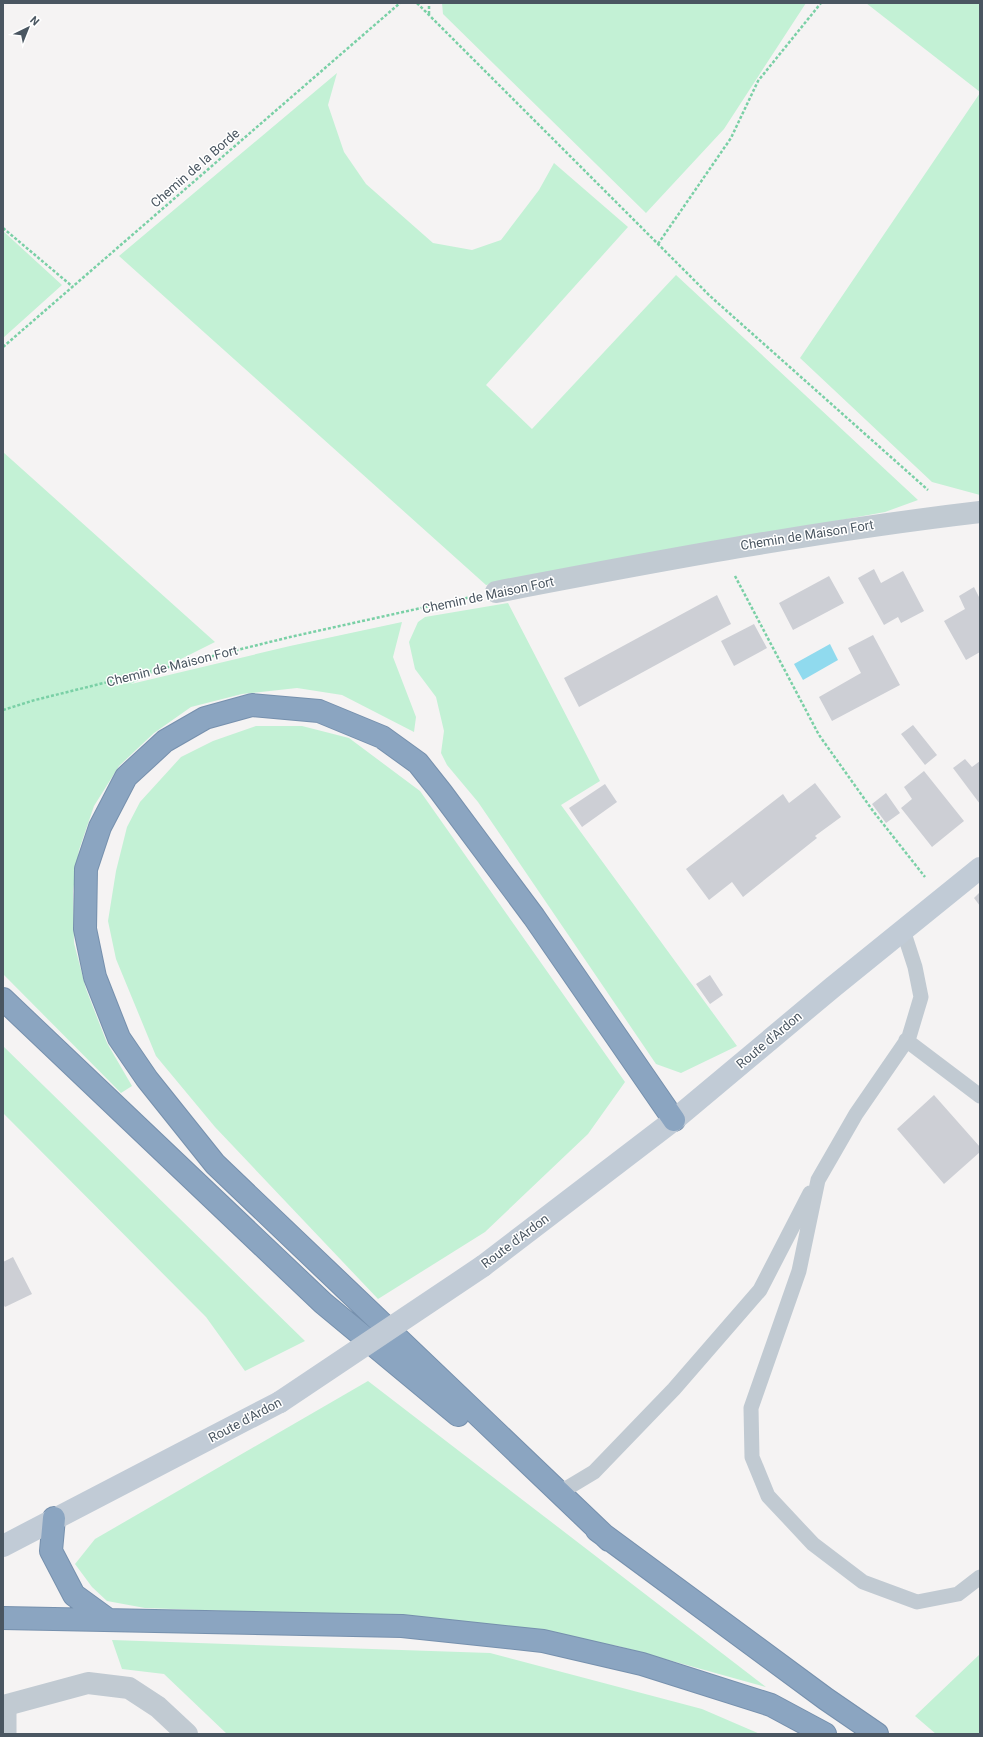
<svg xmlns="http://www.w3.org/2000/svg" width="983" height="1737" font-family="Roboto,sans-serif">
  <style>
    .green { fill: #c3f1d5 }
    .water { fill: #90daee }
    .building { fill: #cdcfd5 }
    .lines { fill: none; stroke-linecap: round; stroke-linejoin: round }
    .highway-casing { stroke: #7690ad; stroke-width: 24 }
    .path { stroke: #7ad0a6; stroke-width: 2.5; stroke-dasharray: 3 2; stroke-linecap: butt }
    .lane { stroke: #c1cad2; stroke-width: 15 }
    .street { stroke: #c1cad2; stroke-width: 22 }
    .secondary { stroke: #c1cbd6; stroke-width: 22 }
    .highway { stroke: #8ba5c1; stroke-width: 22 }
    .secondary-bridge { stroke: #c1cbd6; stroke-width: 22 }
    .labels { text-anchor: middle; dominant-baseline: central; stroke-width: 3; stroke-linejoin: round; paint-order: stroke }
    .street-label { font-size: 13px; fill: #4a5661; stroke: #fff }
  </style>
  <rect width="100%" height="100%" fill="#f5f3f3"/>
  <path class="green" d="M442 3H806L724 129 646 213 443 14Z
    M866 3H980V92Z
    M337 73 328 105 344 152 366 184 433 243 472 250 501 240 539 190 554 163 628 227 486 385 532 429 676 275 918 500 885 512 486 585 119 256Z
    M980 93V495L932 482 800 358Z
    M3 231 62 285 3 338Z
    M3 452 215 642 131 684 290 646 402 622 393 657 416 717 414 732 342 695 297 688 242 694 191 707 154 733 119 766 94 806 79 850 73 891 74 943 86 989 107 1043 132 1086 121 1093 3 974Z
    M508 603 600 781 561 805 737 1046 681 1073 656 1064 478 802 447 765 441 753 444 731 436 697 415 669 409 642 418 622 425 617Z
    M256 726H302L349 738 420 791 625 1082 588 1134 485 1232 378 1299 215 1127 156 1056 116 959 108 921 116 871 127 827 140 802 181 757 213 741Z
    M3 1046 305 1341 245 1371 206 1317 3 1113Z
    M368 1381 766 1687 618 1646 445 1619 145 1608 107 1601 92 1587 75 1564 95 1539Z
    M112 1640 490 1653 702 1709 760 1734H227L164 1674 122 1669Z
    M980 1654V1734H936L915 1716Z"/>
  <path class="water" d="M830 644 838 660 803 680 794 664Z"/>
  <path class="building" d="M874 569 881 583 903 571 924 611 901 623 898 617 884 625 858 578Z
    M829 576 844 603 793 630 779 603Z
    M974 587 980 599V652L966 660 944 621 965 609 959 596Z
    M717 595 731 624 579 707 564 678Z
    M754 624 767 648 734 666 721 641Z
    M873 635 900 685 832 721 819 697 861 673 848 648Z
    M913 725 937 755 925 765 901 734Z
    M965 759 972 767 980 761V804L953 768Z
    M924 771 964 821 932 847 901 808 912 799 904 787Z
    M815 783 841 817 815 836 817 838 743 897 732 882 709 900 686 869 783 794 789 803Z
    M605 784 617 802 582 827 569 808Z
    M886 793 900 813 886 823 872 804Z
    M980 892V906L974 898Z
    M710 975 723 995 710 1004 696 984Z
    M934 1095 980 1147V1152L944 1184 897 1129Z
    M13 1257 32 1294 5 1307 3 1304V1262Z"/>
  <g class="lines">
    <defs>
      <path id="highway" d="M3 999 323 1303 458 1415
        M54 1518 51 1551 74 1595 107 1619
        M597 1530 826 1699 877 1734
        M609 1540 215 1164 147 1079 119 1038 95 977 85 929 86 869 100 827 126 777 165 741 205 718 252 705 319 711 382 737 418 763 441 792 534 917 674 1120
        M3 1618 402 1626 543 1641 642 1664 771 1705 825 1734"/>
    </defs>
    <use href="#highway" class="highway-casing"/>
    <path class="path" d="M417 3 710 296 928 490
      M429 14V3
      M3 228 73 287
      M658 244 731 138 758 81 821 3
      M3 347 400 3
      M735 576 819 735 873 811 925 877
      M3 710 35 700 290 637 471 597"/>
    <path class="lane" d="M903 930 915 967 921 997 909 1037 856 1114 818 1180 799 1271 751 1408 752 1457 768 1496 813 1544 863 1582 917 1602 958 1594 980 1577
      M906 1040 980 1096
      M559 1493 594 1472 674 1389 760 1290 810 1193
      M9 1704V1734"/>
    <path class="street" d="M496 592C657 561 817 531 980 512
      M3 1706 88 1683 129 1688 158 1707 187 1734"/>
    <path class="secondary" d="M483 1266 674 1120 833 987 980 868
      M3 1546 280 1402"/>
    <use href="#highway" class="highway"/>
    <path class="secondary-bridge" d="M280 1402 483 1266"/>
  </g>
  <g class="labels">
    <g class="street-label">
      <text transform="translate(195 168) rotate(-41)">Chemin de la Borde</text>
      <text transform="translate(807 535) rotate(-9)">Chemin de Maison Fort</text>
      <text transform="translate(488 595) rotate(-12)">Chemin de Maison Fort</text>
      <text transform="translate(172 666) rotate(-14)">Chemin de Maison Fort</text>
      <text transform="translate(769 1040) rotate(-40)">Route d'Ardon</text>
      <text transform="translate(515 1241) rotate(-37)">Route d'Ardon</text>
      <text transform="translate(245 1420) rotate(-28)">Route d'Ardon</text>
    </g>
  </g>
  <rect width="983" height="1737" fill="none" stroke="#4a5661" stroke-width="8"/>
  <g transform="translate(28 28) rotate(43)" stroke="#ffffff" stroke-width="3" paint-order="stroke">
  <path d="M0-3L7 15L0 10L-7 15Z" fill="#4a5661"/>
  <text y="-6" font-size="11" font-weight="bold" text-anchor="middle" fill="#4a5661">N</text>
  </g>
</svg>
